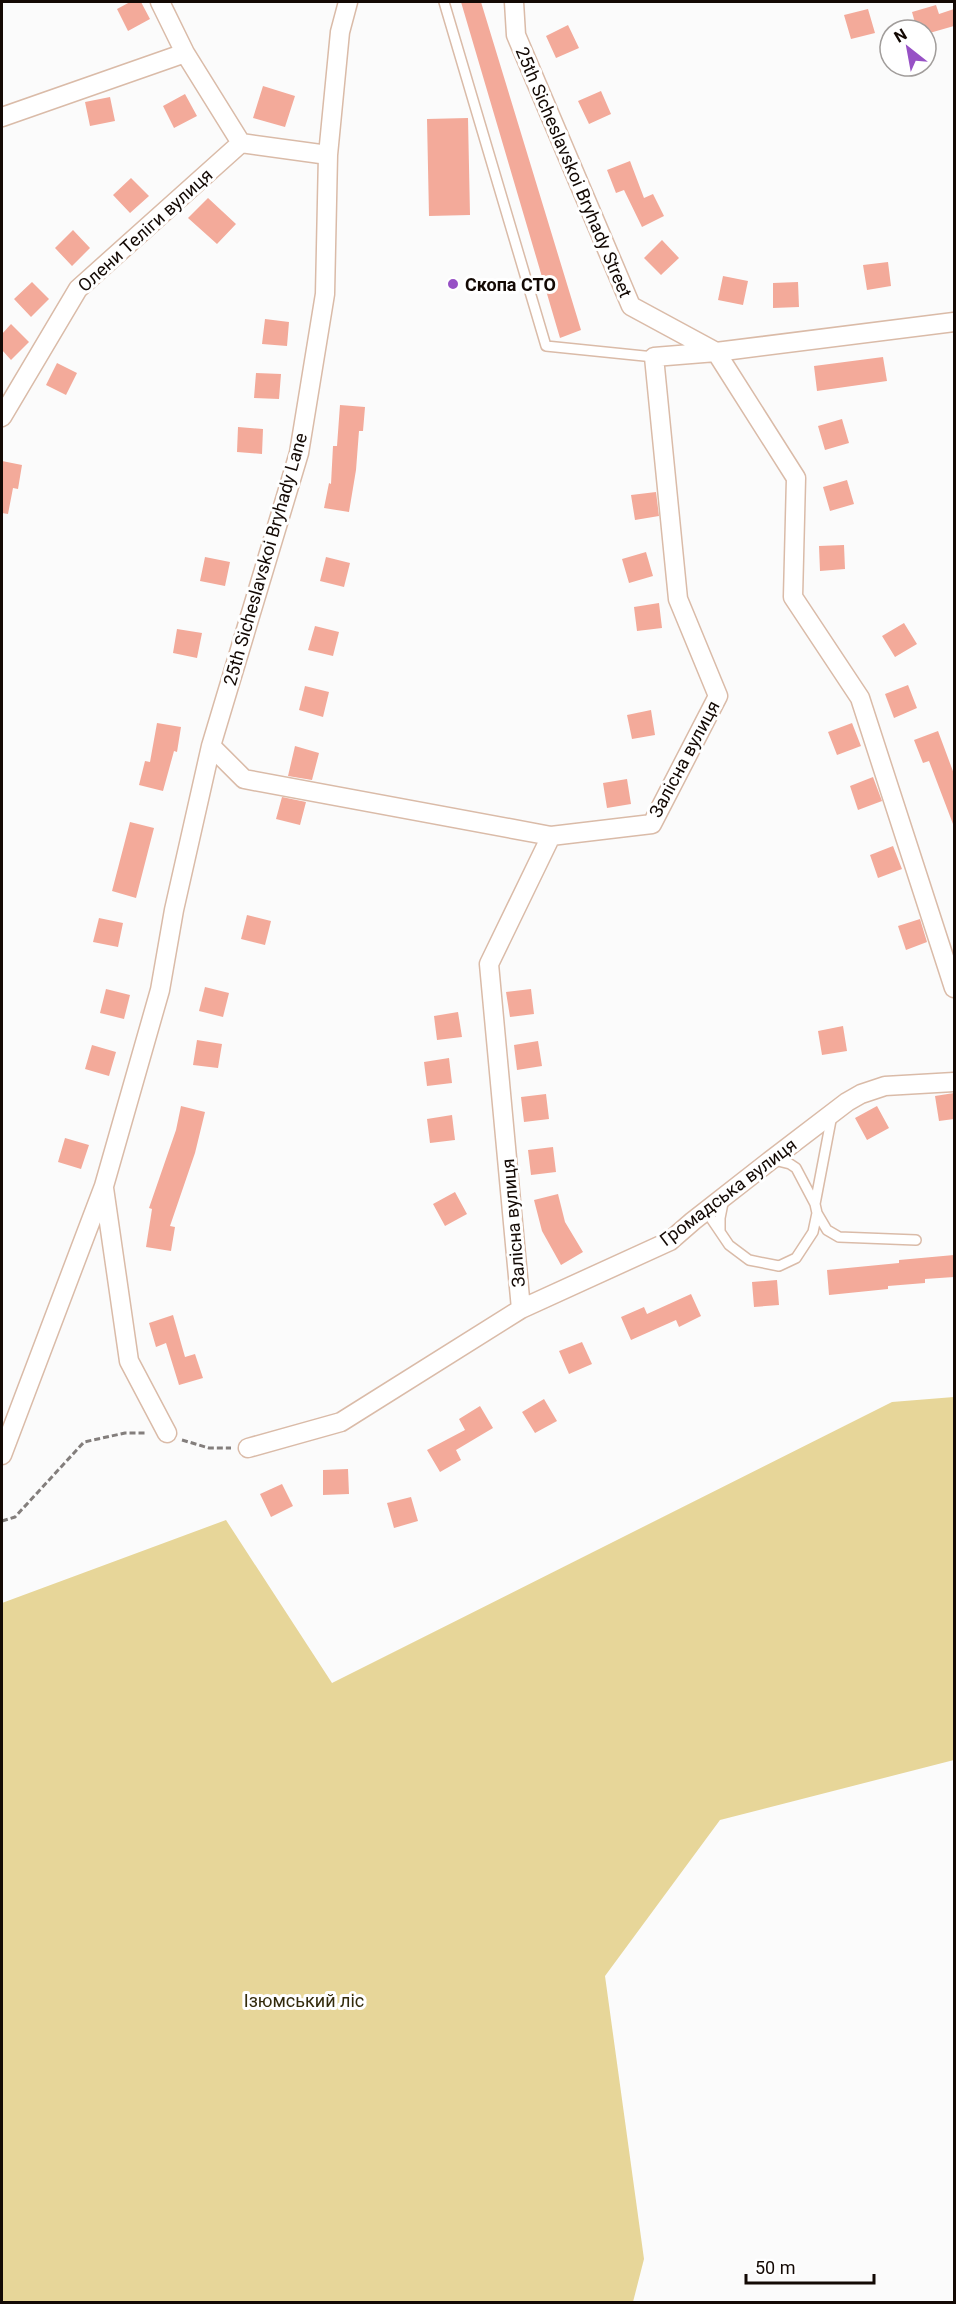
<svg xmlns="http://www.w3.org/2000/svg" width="956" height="2304" font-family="Roboto,sans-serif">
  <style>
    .green { fill: #e7d699 }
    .building { fill: #f3aa9a }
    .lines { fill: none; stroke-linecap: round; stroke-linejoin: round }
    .service-casing { stroke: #dabba8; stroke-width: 12 }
    .minor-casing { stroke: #dabba8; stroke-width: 21 }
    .path { stroke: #837e7c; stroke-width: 3; stroke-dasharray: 6 3; stroke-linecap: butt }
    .service { stroke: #fff; stroke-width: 9 }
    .minor { stroke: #fff; stroke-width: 18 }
    .poi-dot { fill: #9751c5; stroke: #fff; stroke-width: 2 }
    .labels { text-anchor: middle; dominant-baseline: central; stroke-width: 6; stroke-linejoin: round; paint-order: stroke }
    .street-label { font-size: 18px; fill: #130904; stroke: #fff }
    .poi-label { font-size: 18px; font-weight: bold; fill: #130904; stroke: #fff; text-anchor: start }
    .park-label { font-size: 18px; fill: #332b0c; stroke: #fff }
  </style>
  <rect width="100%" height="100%" fill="#fbfbfb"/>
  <path class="green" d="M954 1397V1760L720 1820 605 1976 644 2259 633 2302H2V1603L226 1520 332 1683 892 1402Z"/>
  <path class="building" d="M130 2H141L150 19 128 31 117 9Z
    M461 2H481L581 330 560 338Z
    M936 5 939 14 954 9V26L926 34V30H917L912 12Z
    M868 9 875 33 851 39 844 15Z
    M568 25 579 48 556 58 546 36Z
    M263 86 295 96 285 127 253 118Z
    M601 91 611 114 589 124 578 101Z
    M185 94 197 116 174 128 163 106Z
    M110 97 115 121 90 126 85 102Z
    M468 118 470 215 429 216 427 119Z
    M630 161 644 198 653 194 664 216 642 227 624 190 616 193 607 170Z
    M131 178 149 196 130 213 113 195Z
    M208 198 236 224 217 244 188 218Z
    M73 230 90 248 72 266 55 248Z
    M662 240 679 258 661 275 644 258Z
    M888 262 891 286 867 290 863 265Z
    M723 276 748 281 743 305 718 300Z
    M32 282 49 299 31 317 14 299Z
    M798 282 799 307 773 308V283Z
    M265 319 289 322 287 346 262 344Z
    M11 324 29 342 11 360 2 350V334Z
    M883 357 887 381 817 391 814 366Z
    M57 363 77 373 66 395 46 385Z
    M256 373 281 374 279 399 254 398Z
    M340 405 365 407 363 431H359L356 470 349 512 324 508 329 483 331 484 333 446H337Z
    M842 419 849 443 825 450 818 426Z
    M238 427 263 429 262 454 237 452Z
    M2 461 22 465 18 489 13 488 8 514 2 513Z
    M847 480 854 504 830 511 823 487Z
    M656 492 659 516 635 520 631 495Z
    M844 545 845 569 820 571 819 546Z
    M646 552 653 576 629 583 622 559Z
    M205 557 230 562 225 586 200 581Z
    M326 557 350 563 344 587 320 581Z
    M659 603 662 628 637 631 634 607Z
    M904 623 917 644 895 657 882 636Z
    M315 626 339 632 333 656 308 650Z
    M177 629 202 633 197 658 173 653Z
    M908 685 917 708 894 718 885 694Z
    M305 686 329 692 323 717 299 710Z
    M651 710 655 735 632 739 627 715Z
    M157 723 181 727 177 752 174 751 163 791 139 785 145 761 150 762Z
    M852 723 861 746 837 755 828 732Z
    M938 731 954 774 953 824 929 761 923 763 914 740Z
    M295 746 319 753 312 780 288 776Z
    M873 777 882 801 858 810 850 786Z
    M627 779 631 804 607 808 603 783Z
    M282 797 306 802 300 825 276 819Z
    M130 822 154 828 136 898 112 891Z
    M893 846 902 869 878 878 870 855Z
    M247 915 271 921 265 945 241 939Z
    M99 918 123 923 118 947 93 942Z
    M920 919 927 942 906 950 898 926Z
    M205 987 229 993 223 1017 199 1011Z
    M106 989 130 995 124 1019 100 1013Z
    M531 989 534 1014 510 1017 506 992Z
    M458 1012 462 1037 437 1040 434 1016Z
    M843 1026 847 1051 822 1055 818 1031Z
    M197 1040 222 1044 218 1068 193 1065Z
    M538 1041 542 1066 517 1070 514 1045Z
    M92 1045 116 1052 109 1076 85 1069Z
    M449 1058 452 1083 427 1086 424 1062Z
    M954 1093V1119L939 1121 935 1096Z
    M546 1094 549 1119 524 1122 521 1097Z
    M181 1106 205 1112 195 1153 170 1226 175 1227 171 1251 146 1247 152 1209 149 1208 176 1130Z
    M877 1106 889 1128 867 1140 855 1118Z
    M452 1115 455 1140 430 1143 427 1119Z
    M65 1138 89 1145 81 1169 58 1162Z
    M553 1147 556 1172 531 1175 528 1150Z
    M455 1192 467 1214 445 1226 433 1204Z
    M558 1194 565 1222 583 1252 561 1265 542 1231 534 1200Z
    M954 1255V1277L925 1279V1283L888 1286V1289L829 1295 827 1270 899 1263V1260Z
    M777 1280 779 1305 754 1307 752 1282Z
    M691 1294 701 1316 679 1327 676 1320 631 1340 621 1317 644 1307 647 1314Z
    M173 1315 185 1357 195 1354 203 1378 179 1385 166 1343 156 1347 149 1323Z
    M582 1342 592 1364 569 1374 559 1351Z
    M544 1399 557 1421 535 1433 522 1412Z
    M480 1406 493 1428 456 1450 461 1460 440 1472 427 1450 465 1430 459 1419Z
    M348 1469 349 1494 323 1495V1470Z
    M282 1484 293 1506 271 1517 260 1494Z
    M411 1497 418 1521 394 1528 387 1503Z"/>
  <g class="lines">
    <defs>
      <path id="service" d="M444 2 546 346 654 357
        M815 1204 832 1115
        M706 1211 729 1245 749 1260 779 1266 796 1258 813 1232 817 1213 815 1204 796 1168 790 1164 774 1160
        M817 1213 827 1230 839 1237 916 1240
        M720 1231V1218L724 1198"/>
      <path id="minor" d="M160 2 185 53 241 143 328 155
        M514 2 516 35 631 306 716 352 796 478 793 597 860 698 954 988
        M2 117 185 53
        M2 417 78 289 241 143
        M211 746 244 779 551 836 652 824 718 696 678 599 654 357 716 352 954 322
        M104 1188 129 1361 167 1433
        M521 1309 489 964 551 836
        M248 1448 341 1422 521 1309 670 1241 693 1221 771 1160 847 1102 861 1094 885 1086 954 1082
        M2 1455 104 1186 160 990 174 910 211 746 299 453 325 294 328 155 340 32 348 2"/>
    </defs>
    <use href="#service" class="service-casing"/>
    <use href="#minor" class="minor-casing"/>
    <path class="path" d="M182 1440 209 1448H231
      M2 1521 15 1517 84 1442 125 1433H147"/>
    <use href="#service" class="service"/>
    <use href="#minor" class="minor"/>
  </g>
  <circle class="poi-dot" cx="453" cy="284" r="6"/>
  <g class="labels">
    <g class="street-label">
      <text transform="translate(574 172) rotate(67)">25th Sicheslavskoi Bryhady Street</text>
      <text transform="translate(145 230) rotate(-42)">Олени Теліги вулиця</text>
      <text transform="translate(265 559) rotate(-74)">25th Sicheslavskoi Bryhady Lane</text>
      <text transform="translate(684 759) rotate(-62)">Залісна вулиця</text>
      <text transform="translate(728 1192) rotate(-37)">Громадська вулиця</text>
      <text transform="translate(513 1223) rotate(-95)">Залісна вулиця</text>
    </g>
    <g class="poi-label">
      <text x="465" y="284">Скопа СТО</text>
    </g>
    <g class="park-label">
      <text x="304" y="2000">Ізюмський ліс</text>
    </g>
  </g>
  <rect width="956" height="2304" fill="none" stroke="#130904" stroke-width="6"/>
  <g transform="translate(908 48) rotate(329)"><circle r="28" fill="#ffffff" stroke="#a19d9b" stroke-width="1.5"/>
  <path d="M0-4.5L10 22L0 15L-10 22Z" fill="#9751c5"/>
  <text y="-9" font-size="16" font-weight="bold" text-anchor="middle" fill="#130904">N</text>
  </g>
  <path d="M746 2274v9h128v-9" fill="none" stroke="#130904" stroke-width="3"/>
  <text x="755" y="2274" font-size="18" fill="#130904" stroke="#ffffff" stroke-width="4.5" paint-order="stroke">50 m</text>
</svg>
